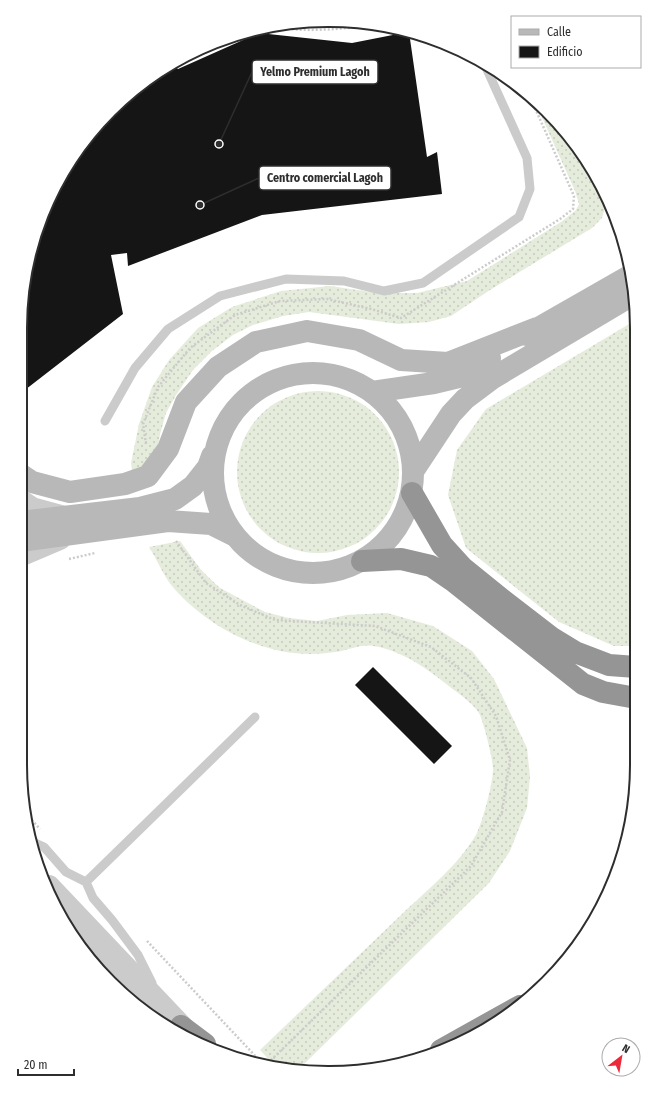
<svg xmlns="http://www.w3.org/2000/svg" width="657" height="1093" font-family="'Fira Sans Condensed',sans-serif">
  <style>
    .grass { fill: url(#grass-dots) }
    .building { fill: #151515 }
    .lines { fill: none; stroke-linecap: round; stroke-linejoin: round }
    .path { stroke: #cbcbcb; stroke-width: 2.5; stroke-dasharray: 2 2; stroke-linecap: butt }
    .service { stroke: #cbcbcb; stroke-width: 9 }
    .tertiary { stroke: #cbcbcb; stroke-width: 22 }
    .secondary { stroke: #b8b8b8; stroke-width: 22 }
    .motorway { stroke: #959595; stroke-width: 22 }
    .rim { fill: none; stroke: #2e2e2e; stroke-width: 2 }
    .leader { fill: none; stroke: #2e2e2e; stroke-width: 1.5 }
    .callout-dot { fill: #2e2e2e; stroke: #fff; stroke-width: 1.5 }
    .callout { fill: #fff; stroke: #2e2e2e; stroke-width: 1.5 }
    .callout-label { font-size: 12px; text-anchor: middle; font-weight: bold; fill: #2e2e2e }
  </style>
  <defs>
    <pattern id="grass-dots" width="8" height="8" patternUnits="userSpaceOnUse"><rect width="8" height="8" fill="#e5ecdb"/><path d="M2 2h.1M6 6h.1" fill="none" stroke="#c5cbbc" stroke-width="1.8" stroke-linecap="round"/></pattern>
  </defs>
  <rect width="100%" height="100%" fill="#fff"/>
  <path class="grass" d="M329 20 361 23H362L357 27 305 22Z
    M536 104 560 125 596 174 607 201 602 218 592 228 490 290 451 316 429 322 399 324 309 312 283 316 253 325 233 335 212 351 193 370 176 395 166 413 160 434 156 460 134 487 131 463 139 424 152 387 169 360 198 328 232 307 281 291 330 286 378 293H417L467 281 561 222 576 210 579 204 575 191Z
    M636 320V646H614L559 622 466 548 448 495 457 450 486 409Z
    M237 472a81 81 0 1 1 162 0a81 81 0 1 1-162 0Z
    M180 541 201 570 220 588 265 612 289 618 317 621 347 615 387 613 433 626 472 651 494 679 527 748 530 777 527 808 510 851 489 883 300 1068 273 1064 260 1050C307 1005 354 960 401 915 427 890 459 865 477 833 483 820 493 783 493 769 493 759 483 720 479 713 473 704 462 696 454 690 430 671 410 655 379 647 363 642 350 650 335 652 327 653 318 654 310 654 259 654 205 625 172 586 163 575 157 559 149 547Z"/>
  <path class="building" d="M408 32H409L427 157 437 152 442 194 262 215 128 266 127 253 111 255 123 314 21 393V308L36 229 72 157 111 110 157 72 172 64 178 69 259 33 352 43Z
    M373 667 452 746 434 764 355 685Z"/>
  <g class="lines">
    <path class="path" d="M272 26C303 33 336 29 368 26L370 24
      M146 444 143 424 158 387 190 348 235 315 280 301 327 299 371 309 401 318 560 219 573 209 574 196 531 99
      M176 541 206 583 240 605 275 620 375 626 431 647 471 678 496 716 510 760 502 812 471 866 268 1063
      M69 559 95 553
      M20 581 26 576
      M29 817 40 829
      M147 941 261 1062"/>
    <path class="service" d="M105 421 135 368 168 329 220 296 286 279 344 281 384 291 423 283 519 217 530 189 527 158 484 63
      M33 842 44 847 66 872 86 882 93 898 112 920 138 955 152 983
      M86 882 255 717"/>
    <path class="tertiary" d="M20 500 32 508 65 517
      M20 556 60 539
      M49 886 194 1039
      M77 941 137 1002"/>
    <path class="secondary" d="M526 335 631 275
      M213 473a100 100 0 1 1 200 0a100 100 0 1 1-200 0Z
      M372 392 434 383 459 377 490 358
      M414 470 451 414 465 399 493 378 634 294
      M20 474 32 482 70 492 125 484 148 476 168 449 186 402 218 367 256 342 307 331 359 340 401 360 448 363 537 328
      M20 522 140 508 175 499 193 486 208 467 212 456
      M20 541 168 521 211 524 235 536"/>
    <path class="motorway" d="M412 493 442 545 462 567 504 601 552 638 575 652 609 665 636 667
      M362 561 401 559 431 566 453 581 583 684 603 692 636 698
      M181 1026 205 1044
      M441 1050 520 1006"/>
  </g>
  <path d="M0 0H657V1093H0ZM328 27H329A301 301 0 0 1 630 328V765A301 301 0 0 1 329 1066H328A301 301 0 0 1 27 765V328A301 301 0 0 1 328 27Z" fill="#fff" fill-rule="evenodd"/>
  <path class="rim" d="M328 27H329A301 301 0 0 1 630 328V765A301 301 0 0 1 329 1066H328A301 301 0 0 1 27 765V328A301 301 0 0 1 328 27Z"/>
  <path class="leader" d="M219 144L252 72M200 205L259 178"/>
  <g class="callout-dot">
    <circle cx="219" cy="144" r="4"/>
    <circle cx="200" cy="205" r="4"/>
  </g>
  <g class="callout">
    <rect x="252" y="60" width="126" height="24" rx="4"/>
    <rect x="259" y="166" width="132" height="24" rx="4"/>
  </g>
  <g class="callout-label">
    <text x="315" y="76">Yelmo Premium Lagoh</text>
    <text x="325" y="182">Centro comercial Lagoh</text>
  </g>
  <rect x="511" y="16" width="130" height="52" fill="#ffffff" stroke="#ababab"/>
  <rect x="519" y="29" width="20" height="6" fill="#b8b8b8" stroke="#ababab"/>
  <text x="547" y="36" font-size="12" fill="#2e2e2e">Calle</text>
  <rect x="519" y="46" width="20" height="12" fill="#151515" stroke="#ababab"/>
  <text x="547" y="56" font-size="12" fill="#2e2e2e">Edificio</text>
  <g transform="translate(621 1057) rotate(31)"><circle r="19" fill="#ffffff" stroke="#ababab"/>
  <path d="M0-3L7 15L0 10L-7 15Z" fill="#ec293b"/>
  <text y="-6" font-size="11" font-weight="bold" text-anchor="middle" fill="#2e2e2e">N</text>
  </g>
  <path d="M18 1069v6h56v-6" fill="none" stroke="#2e2e2e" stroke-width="2"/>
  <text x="24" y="1069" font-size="12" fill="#2e2e2e" stroke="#ffffff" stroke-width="3" paint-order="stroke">20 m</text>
</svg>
